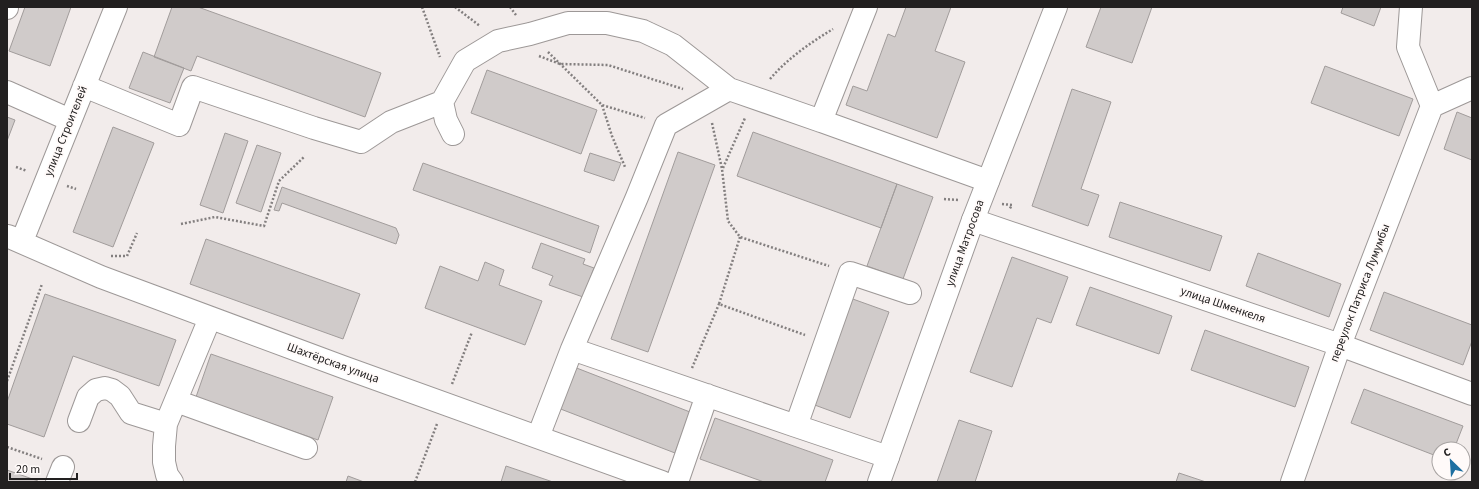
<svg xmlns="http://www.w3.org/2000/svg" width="1479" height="489" font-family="'Source Sans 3',sans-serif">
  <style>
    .building { fill: #d0cbca; stroke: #a19c9b }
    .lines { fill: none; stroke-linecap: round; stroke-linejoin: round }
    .minor-casing { stroke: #9d9897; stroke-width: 24 }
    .major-casing { stroke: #9d9897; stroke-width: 24 }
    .path { stroke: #837f7f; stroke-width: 2.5; stroke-dasharray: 2 2; stroke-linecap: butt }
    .minor { stroke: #fff; stroke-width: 22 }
    .major { stroke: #fff; stroke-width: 22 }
    .labels { text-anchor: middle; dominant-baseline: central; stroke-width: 3.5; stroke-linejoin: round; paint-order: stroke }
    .street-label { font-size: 12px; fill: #222020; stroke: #fffaf9 }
  </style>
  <rect width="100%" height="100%" fill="#f2eceb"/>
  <path class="building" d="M25 7H71L50 66 9 51Z
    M172 7H198L381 73 365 117 197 56 191 71 154 57Z
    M906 7H951L935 51 965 62 937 138 846 105 853 86 867 91 888 34 895 37Z
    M1101 7H1152L1132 63 1086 47Z
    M1343 7H1381L1374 26 1341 13Z
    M143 52 184 68 170 103 129 88Z
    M1325 66 1413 99 1399 136 1311 103Z
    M487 70 597 110 581 154 471 113Z
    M1072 89 1111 102 1081 189 1099 195 1088 226 1032 206Z
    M1457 112 1472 118V160L1444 149Z
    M7 117 15 120 7 141Z
    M113 127 154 143 113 247 73 232Z
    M753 132 897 184 881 228 737 176Z
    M225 133 248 141 223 213 200 205Z
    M257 145 281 153 261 212 236 203Z
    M678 152 715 165 648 352 611 339Z
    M590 153 621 163 614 181 584 171Z
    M423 163 599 226 590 253 413 190Z
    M897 184 933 197 903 279 867 266Z
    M282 187 396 228 399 235 396 244 282 203 279 211 274 210Z
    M1120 202 1222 236 1210 271 1109 237Z
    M206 239 360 294 343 339 190 284Z
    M541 243 585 259 583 264 594 268 583 297 549 285 553 276 532 268Z
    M1258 253 1341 284 1329 317 1246 286Z
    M1012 257 1068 277 1051 323 1037 318 1012 387 970 372Z
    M485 262 504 270 499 285 542 301 525 345 425 308 440 266 478 281Z
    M1090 287 1172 316 1159 354 1076 325Z
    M1384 292 1472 325V341L1463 365 1370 330Z
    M45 294 176 340 159 386 73 356 44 437 7 424V402Z
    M850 298 889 312 850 418 812 404Z
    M1205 330 1309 367 1295 407 1191 370Z
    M211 354 333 397 318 440 196 397Z
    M574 367 690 412 675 453 558 408Z
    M1364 389 1463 426 1454 449H1439V457L1351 423Z
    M715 418 833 460 825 482H764L700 459Z
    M959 420 992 431 975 482H937Z
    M506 466 553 482H501Z
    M7 470 38 481 37 482H7Z
    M1179 473 1206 482H1176Z
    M348 476 364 482H346Z"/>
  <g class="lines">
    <defs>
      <path id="minor" d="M866 7 821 121 988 181
        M1411 7 1408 47 1432 106
        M7 8V7
        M84 86 179 125 193 87 314 128 361 142 391 122 442 102
        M7 92 70 120
        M453 134 446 120 442 102 465 61 498 41 530 34 568 23H607L643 31 673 45 729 89 821 121
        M973 220 1340 345 1472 394
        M7 236 101 277 343 367 662 482
        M8 236 22 241 116 7
        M572 349 796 426
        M176 401 306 448
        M79 421 88 397 96 390 105 388 112 390 120 396 131 413 166 424
        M538 437 572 349 637 197 666 125 729 89
        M888 457 796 426 850 273 910 293
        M57 482 63 467
        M172 482 167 475 164 462V446L166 424 210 318
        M677 482 707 395
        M1292 482 1340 345 1432 106 1472 88"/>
      <path id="major" d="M879 482 973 220 1056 7"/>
    </defs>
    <use href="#minor" class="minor-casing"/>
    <use href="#major" class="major-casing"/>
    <path class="path" d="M422 7 440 57
      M455 7 480 26
      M510 7 516 15
      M548 52 602 105 645 118
      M539 56 560 64 608 65 683 89
      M770 79C788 58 810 43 833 29
      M602 105 612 136 625 167
      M712 123 722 169 728 221 740 237 829 266
      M16 167 27 171
      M723 168 745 118
      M67 186 76 189
      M944 199 958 200
      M1002 204 1012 205 1009 210
      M181 224 215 217 264 226 279 181 305 156
      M740 237 719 304 805 335
      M111 256H127L137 233
      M692 368 719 304
      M7 381 42 284
      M452 384 472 332
      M7 447 42 459
      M415 482 437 424"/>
    <use href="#minor" class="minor"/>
    <use href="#major" class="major"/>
  </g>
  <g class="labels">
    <g class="street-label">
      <text transform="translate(66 131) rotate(-68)">улица Строителей</text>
      <text transform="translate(965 243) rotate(-70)">улица Матросова</text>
      <text transform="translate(1360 293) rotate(-69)">переулок Патриса Лумумбы</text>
      <text transform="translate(1223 305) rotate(19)">улица Шменкеля</text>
      <text transform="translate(333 363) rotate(20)">Шахтёрская улица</text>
    </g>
  </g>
  <rect width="1479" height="489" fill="none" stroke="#222020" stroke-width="16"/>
  <g transform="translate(1451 461) rotate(335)"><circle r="19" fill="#fffaf9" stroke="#a7a3a2"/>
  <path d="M0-3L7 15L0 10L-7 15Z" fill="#1d6fa1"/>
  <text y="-6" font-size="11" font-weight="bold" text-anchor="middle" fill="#222020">С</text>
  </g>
  <path d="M10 473v6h67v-6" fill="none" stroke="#222020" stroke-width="2"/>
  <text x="16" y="473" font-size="12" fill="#222020" stroke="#fffaf9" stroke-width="3" paint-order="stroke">20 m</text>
</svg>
